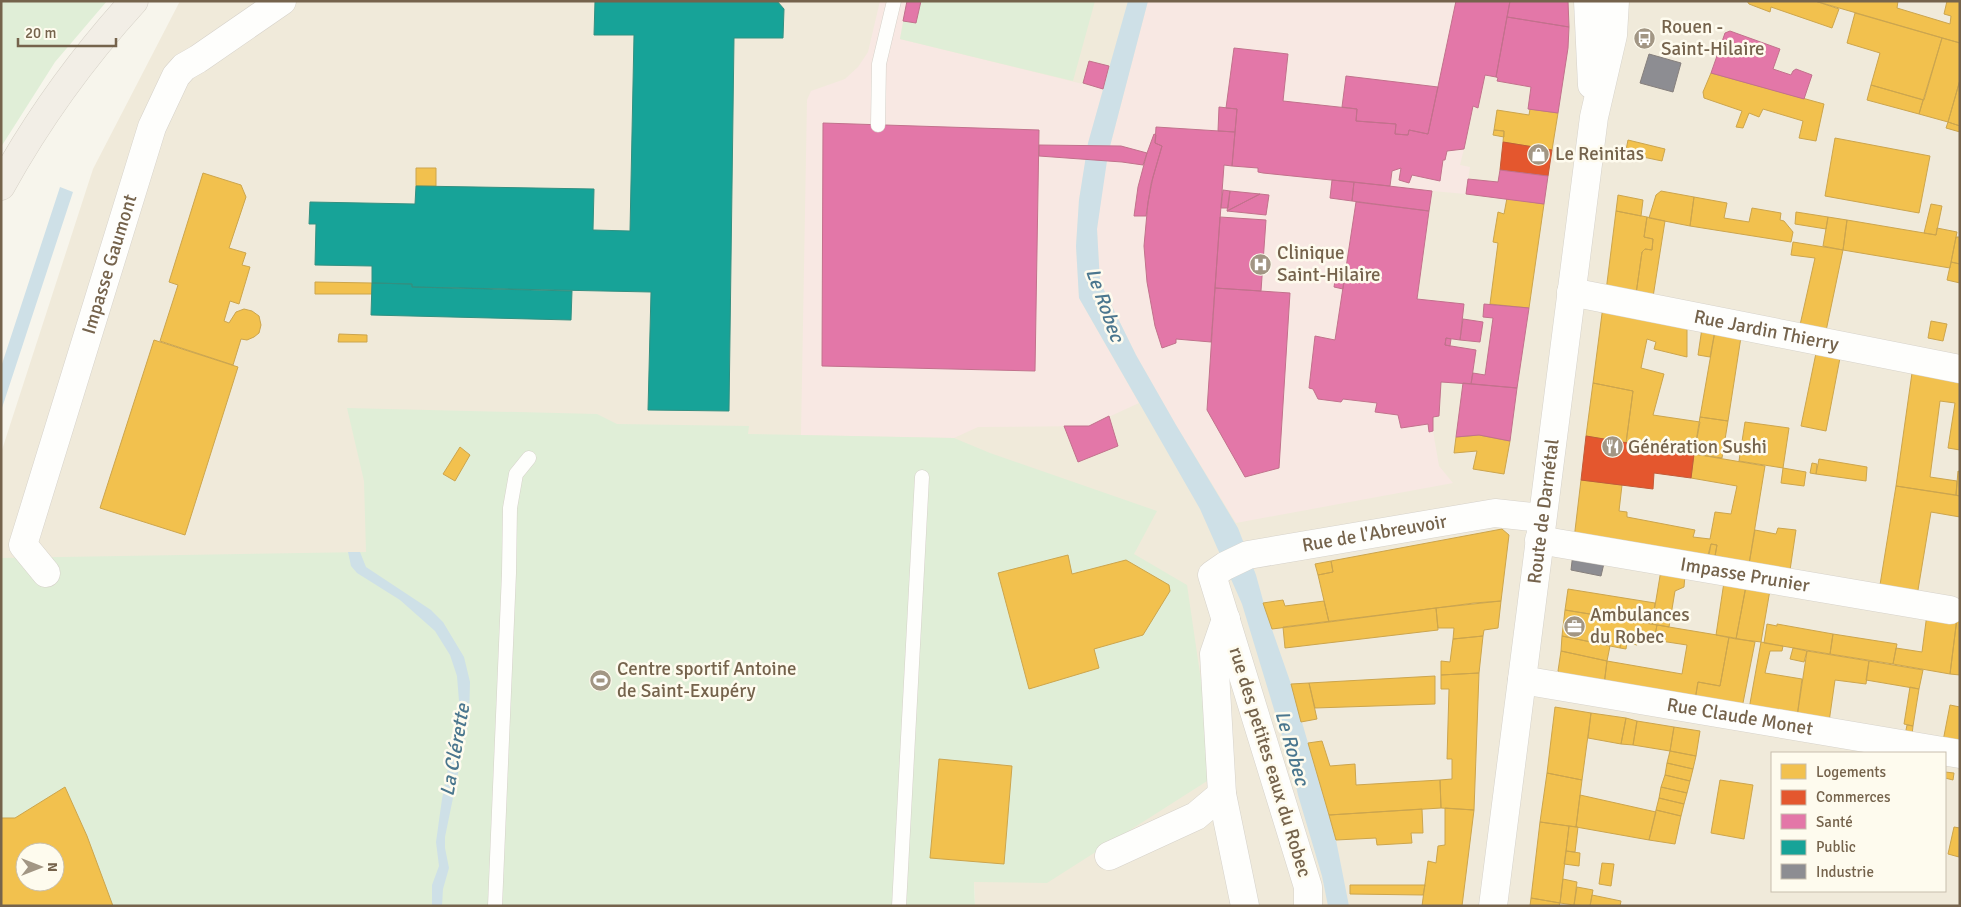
<svg xmlns="http://www.w3.org/2000/svg" width="1961" height="907" font-family="Signika,sans-serif">
  <style>
    .residential { fill: #f0eada; fill-rule: evenodd }
    .medical { fill: #f8e8e3 }
    .green { fill: #e0eed7; fill-rule: evenodd }
    .water { fill: #cee0e7 }
    .homes { fill: #f2c14e; stroke: #cca54d; fill-rule: evenodd }
    .shops { fill: #e4572e; stroke: #c35b37 }
    .health { fill: #e377a8; stroke: #c2718c }
    .public { fill: #17a398; stroke: #339081 }
    .industry { fill: #8d8d92; stroke: #86807d }
    .lines { fill: none; stroke-linecap: round; stroke-linejoin: round }
    .service-casing { stroke: #d6d2ca; stroke-width: 15 }
    .minor-casing { stroke: #d6d2ca; stroke-width: 29 }
    .tertiary-casing { stroke: #d6d2ca; stroke-width: 29 }
    .trunk-casing { stroke: #d5d0c6; stroke-width: 29 }
    .service { stroke: #fefefc; stroke-width: 14 }
    .minor { stroke: #fefefc; stroke-width: 28 }
    .tertiary { stroke: #fefefc; stroke-width: 28 }
    .trunk { stroke: #f2eee6; stroke-width: 28 }
    .labels { text-anchor: middle; dominant-baseline: central; stroke-width: 5; stroke-linejoin: round; paint-order: stroke }
    .poi-label { font-size: 19px; fill: #75634c; stroke: #fefbee; text-anchor: start }
    .street-label { font-size: 19px; fill: #75634c; stroke: #fefbee }
    .water-label { font-size: 20px; font-style: italic; fill: #4a768e; stroke: #fefbee }
  </style>
  <rect width="100%" height="100%" fill="#f7f5ec"/>
  <path class="residential" d="M180 1H1960V906H975L974 882 913 906H1V453L93 169ZM1772 753H1945V891H1772ZM25 852H55V882H25Z"/>
  <path class="medical" d="M880 1H907L900 39 1103 89 1088 145 1110 146 1148 1H1510L1496 77 1485 76 1478 108 1473 107 1464 149 1460 165 1470 167 1466 194 1432 191 1417 298 1464 304 1462 319 1483 322 1480 342 1451 339 1450 346 1476 350 1471 384 1441 382 1439 416 1433 417V431L1439 466 1453 483 1236 523 1176 425 1136 355 1100 282 1097 229 1106 161 1086 159 1079 200 1076 246 1079 298 1139 403 1089 426 978 427 954 438 801 435 807 100 811 91 845 79 858 67 868 52Z"/>
  <path class="green" d="M1 1H107L55 62 1 147Z
    M907 1H1095L1073 81 900 39Z
    M347 408 597 414 617 424 749 426 748 434 954 438 990 453 1157 511 1134 554 1187 585 1215 776 1047 883 974 882 975 906H1V558L366 552 364 481ZM25 852H55V882H25Z"/>
  <path class="water" d="M1128 1H1148L1108 154 1097 229 1100 282 1136 355 1176 425 1238 528 1256 575 1267 615 1291 684 1336 840 1349 906H1328L1322 876 1298 795 1293 772 1242 604 1200 509 1079 298 1076 246 1079 200 1088 143Z
    M60 187 73 192 1 411V367Z
    M348 552H360L366 567 431 610 443 622 464 657 470 682 469 720 445 837V848L449 868 443 889 442 906H432V885L439 866 436 842 442 799 456 728 459 701 457 676 450 655 435 631 400 600 357 573 351 566Z"/>
  <path class="homes" d="M1747 1H1815L1839 9 1832 28 1771 7 1770 12 1749 4Z
    M1815 1H1898L1897 8 1950 24 1951 16 1944 14 1947 1H1960V43Z
    M1855 13 1942 38 1924 100 1871 85 1880 53 1847 43Z
    M1942 38 1960 43V80L1948 122 1919 114Z
    M1711 73 1824 104 1816 141 1799 138 1803 121 1763 109 1759 117 1749 113 1743 128 1736 127 1742 111 1704 98 1703 92Z
    M1960 80V126L1948 122Z
    M1871 85 1923 100 1919 114 1867 100Z
    M1530 109 1558 113 1552 150 1503 142 1504 131 1494 130 1497 110 1529 115Z
    M1948 122 1960 126V132L1946 128Z
    M1494 130 1504 131V137L1493 135Z
    M1835 138 1930 156 1919 213 1825 196Z
    M1628 140 1665 149 1662 161 1643 157 1644 153 1626 150Z
    M416 168H436V186H416Z
    M203 173 241 185 246 197 229 248 246 253 242 265 250 267 239 304 230 301 224 321 229 323 236 312 244 309 252 311 259 316 261 325 259 333 254 337 247 340 241 339 233 365 160 341 178 285 169 282Z
    M1661 191 1694 197 1690 226 1649 218 1656 195Z
    M1618 195 1643 200 1641 216 1616 211Z
    M1694 197 1727 203 1724 218 1749 222 1752 208 1781 213 1780 220 1784 221 1793 232 1791 242 1690 226Z
    M1507 198 1544 204 1529 308 1490 304 1498 243 1493 242 1498 212 1504 214Z
    M1931 204 1942 206 1936 235 1924 233Z
    M1616 211 1647 217 1644 237 1653 239 1652 250 1645 249 1642 252 1636 294 1606 291Z
    M1796 212 1828 217 1826 229 1795 224Z
    M1647 217 1665 221 1653 297 1636 294 1642 252 1645 249 1652 250 1653 239 1644 237Z
    M1828 217 1847 220 1843 250 1823 246Z
    M1847 220 1936 235 1937 228 1957 232 1950 268 1843 250Z
    M1956 237H1960V264L1951 262Z
    M1793 242 1843 250 1826 331 1800 325 1815 258 1791 255Z
    M1951 262 1960 264V283L1947 280Z
    M315 282 372 283V294H315Z
    M1603 306 1687 325V357L1654 349 1656 342 1647 339 1641 368 1664 374 1653 415 1700 422 1694 454 1626 443 1633 391 1593 383Z
    M1931 321 1947 324 1943 341 1928 338Z
    M1702 328 1715 331 1710 357 1698 355Z
    M1715 331 1741 337 1728 421 1700 417Z
    M339 334 367 335V342H338Z
    M154 340 238 367 185 535 100 508Z
    M1816 353 1840 358 1826 431 1801 426Z
    M1912 373 1960 383V450L1948 448 1955 403 1940 401 1930 477 1957 481 1956 495 1896 486Z
    M1593 383 1633 391 1626 443 1586 436Z
    M1700 417 1728 421 1722 458 1694 454Z
    M1745 422 1789 428 1783 468 1739 461Z
    M1479 435 1510 441 1504 474 1473 469 1477 451 1454 453 1456 437Z
    M460 447 470 455 455 481 443 474Z
    M1694 454 1765 466 1748 570 1725 567 1726 558 1715 556 1717 545 1711 544 1708 555 1574 539 1581 480 1622 485 1619 511 1627 512V517L1695 530 1693 537 1710 539 1715 512 1731 514 1737 486 1691 478Z
    M1819 459 1867 467 1866 481 1816 474Z
    M1812 463 1817 464 1816 474 1810 473Z
    M1783 468 1806 472 1804 486 1781 483Z
    M1958 471 1960 472V496L1956 495Z
    M1896 486 1960 496V517L1931 512 1917 596 1879 591Z
    M1778 528 1796 530 1789 577 1748 570 1755 530 1776 534Z
    M1502 529 1509 535 1501 601 1474 603 1329 622 1318 575 1333 572 1331 561Z
    M1711 544 1717 545 1715 556 1709 555Z
    M1068 555 1072 574 1126 560 1169 585 1170 591 1143 635 1094 649 1099 668 1029 689 998 573Z
    M1331 561 1333 572 1318 575 1315 564Z
    M1661 570 1685 575 1684 587 1675 591 1669 627 1652 624Z
    M1724 582 1746 586 1736 639 1716 635Z
    M1746 586 1770 590 1761 642 1736 639Z
    M1568 589 1655 603 1652 624 1565 610Z
    M1283 600 1285 606 1324 601 1329 622 1272 629 1263 603Z
    M1501 601 1498 628 1484 630 1483 636 1453 639 1454 628H1438L1436 608Z
    M1436 608 1438 630 1285 648 1283 627Z
    M1565 610 1657 625 1654 640 1639 637 1637 645 1621 641 1620 648 1562 636Z
    M1927 614 1957 618 1950 674 1893 664 1896 648 1922 652Z
    M1957 618H1960V675L1950 674Z
    M1767 624 1777 626V624L1833 634 1830 654 1764 643Z
    M1657 625 1729 637 1720 686 1698 682 1695 700 1604 685 1607 661 1682 674 1687 645 1654 640Z
    M1833 634 1897 644 1893 664 1830 654Z
    M1483 636 1479 673 1441 675V661L1450 662 1453 639Z
    M1562 636 1610 646 1607 661 1561 651Z
    M1729 637 1755 642 1742 708 1695 700 1698 682 1720 686Z
    M1621 641 1627 642 1626 649 1620 648Z
    M1761 642 1783 646 1782 651H1770L1765 673 1802 679 1797 717 1749 709Z
    M1793 648 1807 651 1804 662 1790 659Z
    M1561 651 1607 661 1604 685 1564 678 1558 671Z
    M1807 651 1869 661 1866 684 1835 680 1829 722 1797 717Z
    M1869 661 1923 670 1919 689 1866 680Z
    M1479 673 1474 810 1441 808 1440 780 1452 779V759H1447L1449 689H1441V675Z
    M1435 676V704L1315 708 1309 683Z
    M1309 683 1317 719 1301 722 1291 684Z
    M1910 687 1919 689 1913 726 1904 724Z
    M1950 705 1960 707V743L1943 741Z
    M1555 707 1591 713 1582 780 1547 773Z
    M1591 713 1626 718 1621 744 1588 738Z
    M1626 718 1637 721 1633 745 1621 744Z
    M1637 721 1674 727 1670 751 1633 745Z
    M1907 725 1913 726 1912 735H1905Z
    M1674 727 1700 731 1696 756 1670 751Z
    M1322 741 1330 766 1355 764 1356 785 1440 780 1441 808 1329 815 1308 743Z
    M1670 751 1696 756 1693 769 1667 763Z
    M939 759 1012 766 1004 864 930 858Z
    M1667 763 1693 769 1690 781 1665 775Z
    M1945 772 1954 773 1953 780 1945 778Z
    M1547 773 1582 780 1576 827 1540 822Z
    M1665 775 1690 781 1687 793 1661 787Z
    M1720 780 1753 785 1744 839 1711 833Z
    M65 787 87 836 113 906H1V818H15ZM25 852H55V882H25Z
    M1661 787 1687 793 1684 804 1659 798Z
    M1580 795 1656 812 1649 840 1576 827Z
    M1659 798 1684 804 1681 816 1656 810Z
    M1445 808 1474 810 1462 906H1422L1428 861 1436 863 1438 846 1445 845Z
    M1422 809 1423 833H1411L1412 843 1377 845 1376 838 1336 840 1329 815Z
    M1656 810 1681 816 1675 844 1649 840Z
    M1540 822 1569 826 1560 903 1531 898Z
    M1569 826 1578 827 1575 852 1566 851Z
    M1954 827 1960 828 1959 857 1948 854Z
    M1566 851 1580 853 1579 866 1564 864Z
    M1602 863 1614 864 1611 886 1599 884Z
    M1563 879 1577 882 1574 905 1560 903Z
    M1350 885H1425L1423 895 1350 894Z
    M1577 887 1593 890 1590 906 1574 905Z
    M1592 895 1621 901 1620 906H1590Z
    M1531 898 1560 903 1559 906H1530Z"/>
  <path class="shops" d="M1503 142 1552 150 1548 176 1500 170Z
    M1586 436 1694 454 1691 478 1654 473 1653 489 1581 480Z"/>
  <path class="health" d="M907 1H921L916 23 903 21Z
    M1456 1H1510L1496 77 1485 75 1478 108 1473 106 1464 149 1447 151 1445 160H1443L1440 181 1412 175 1409 183 1399 180 1401 168 1392 171 1390 186 1263 173 1258 172V168L1232 166 1237 109 1226 108 1234 48 1288 54 1283 101 1357 109 1356 121 1396 124 1395 134 1408 135 1409 130 1428 134Z
    M1510 1H1568L1569 27 1507 17Z
    M1507 17 1569 27 1568 48 1558 113 1528 109 1531 87 1497 81 1498 78 1496 77Z
    M1730 31 1780 49 1773 69 1791 75 1793 71 1796 69 1812 75 1804 99 1711 73 1725 33Z
    M1089 61 1109 66 1103 89 1083 83Z
    M1346 76 1438 87 1428 134 1409 130 1408 135 1395 134 1396 124 1356 121 1357 109 1342 107Z
    M1219 107 1237 109 1235 132 1218 131Z
    M823 123 1039 130 1035 371 822 366Z
    M1156 127 1235 132 1232 166 1224 165 1211 342 1176 339V343L1162 348 1155 326 1147 282 1144 246 1148 202 1153 177 1162 146 1155 143Z
    M1154 134 1156 135 1155 143 1162 146 1151 184 1146 216H1134L1138 187 1147 153Z
    M1039 145 1121 146 1147 153 1143 165 1122 162 1039 156Z
    M1500 170 1548 176 1544 204 1466 194 1468 179 1498 182Z
    M1332 180 1354 182 1352 201 1330 198Z
    M1354 182 1432 191 1429 211 1352 201Z
    M1223 190 1230 191 1228 208H1221Z
    M1230 191 1260 194 1227 211Z
    M1260 194 1269 195 1266 215 1227 211Z
    M1356 202 1429 211 1417 299 1464 304 1460 340 1446 338 1445 345 1476 350 1471 384 1441 382 1439 416 1433 417V431L1429 432 1428 424 1401 428 1398 415 1375 412 1377 403 1343 399 1341 402 1318 399 1313 389 1309 388 1315 336 1335 340Z
    M1220 217 1266 220 1261 291 1215 288Z
    M1337 267 1346 268 1343 289 1334 287Z
    M1215 288 1290 293 1279 468 1245 477 1207 410Z
    M1484 304 1529 308 1517 388 1471 384 1473 373 1485 375 1493 318 1483 317Z
    M1463 319 1483 322 1480 342 1460 340Z
    M1446 338 1451 339 1450 346 1445 345Z
    M1463 383 1517 388 1510 441 1479 435 1456 437Z
    M1109 416 1118 446 1078 462 1064 426H1089Z"/>
  <path class="public" d="M595 1H777L784 9 783 38H734L729 411 648 410 651 292 412 287V284L372 283V266L315 265 316 224H309L310 202 415 204 416 186 594 189 593 230 630 231 634 35H594Z
    M372 283 412 284V287L572 291 571 320 371 315Z"/>
  <path class="industry" d="M1649 54 1681 63 1673 92 1640 83Z
    M1573 553 1605 559 1601 576 1571 570Z"/>
  <g class="lines">
    <defs>
      <path id="service" d="M878 125 879 64 894 1
        M495 906 509 573 510 508 516 474 529 458
        M899 906 922 477"/>
      <g id="minor">
        <path id="s1" d="M1571 292 1960 369"/>
        <path id="s2" d="M1539 540 1950 610"/>
        <path id="s3" d="M46 573 23 545 152 127 176 76 184 67 198 59 282 1"/>
        <path d="M1226 619 1214 654 1222 794 1245 906"/>
        <path id="s4" d="M1522 680 1960 754"/>
        <path d="M1109 856 1196 816 1222 794"/>
        <path id="s5" d="M1308 906V887L1212 575 1225 566 1248 555 1495 513 1542 518"/>
      </g>
      <g id="tertiary">
        <path d="M1588 1 1592 85"/>
        <path id="s6" d="M1493 906 1594 117 1613 35 1615 1"/>
      </g>
      <path id="trunk" d="M1 186C38 119 82 58 134 1"/>
    </defs>
    <use href="#service" class="service-casing"/>
    <use href="#minor" class="minor-casing"/>
    <use href="#tertiary" class="tertiary-casing"/>
    <use href="#trunk" class="trunk-casing"/>
    <use href="#service" class="service"/>
    <use href="#minor" class="minor"/>
    <use href="#tertiary" class="tertiary"/>
    <use href="#trunk" class="trunk"/>
  </g>
  <defs>
    <symbol id="bus-disc" viewBox="-11 -11 22 22"><circle r="9.5" fill="#a29684" stroke="#fefbee"/><path d="M-5-6H5V4H4V6H2V4H-2V6H-4V4H-5ZM-3.5-4V0h7V-4ZM-3.5 1.2v1.5H-2V1.2ZM2 1.2v1.5H3.5V1.2Z" fill="#fff"/></symbol>
    <symbol id="shop-disc" viewBox="-11 -11 22 22"><circle r="9.5" fill="#a29684" stroke="#fefbee"/><path d="M-5-2.5h2.3a2.7 3.5 0 0 1 5.4 0H5L5.5 6h-11ZM-1.5-2.5h3a1.5 2.3 0 0 0-3 0Z" fill="#fff"/></symbol>
    <symbol id="hospital-disc" viewBox="-11 -11 22 22"><circle r="9.5" fill="#a29684" stroke="#fefbee"/><path d="M-5-5h3v3.5h4V-5h3V5h-3V1.5h-4V5h-3Z" fill="#fff"/></symbol>
    <symbol id="restaurant-disc" viewBox="-11 -11 22 22"><circle r="9.5" fill="#a29684" stroke="#fefbee"/><path d="M-5-6h1v4h1v-4h1v4h1v-4h1v5L-1.5 .5V6h-2V.5L-5-1ZM5-6V6H3V1.5H1.5Q1.5-4 5-6Z" fill="#fff"/></symbol>
    <symbol id="office-disc" viewBox="-11 -11 22 22"><circle r="9.5" fill="#a29684" stroke="#fefbee"/><path d="M-6-3h4V-5.5h4V-3h4V5H-6ZM-1-4.5V-3h2v-1.5ZM-6 0V1H6V0Z" fill="#fff"/></symbol>
    <symbol id="stadium-disc" viewBox="-11 -11 22 22"><circle r="9.5" fill="#a29684" stroke="#fefbee"/><path d="M0-5a6.5 5 0 1 0 0 10a6.5 5 0 1 0 0-10ZM-3.5-1.8h7v3.6h-7Z" fill="#fff"/></symbol>
  </defs>
  <g fill-rule="evenodd">
    <use href="#bus-disc" x="1632" y="26" width="25" height="25"/>
    <use href="#shop-disc" x="1526" y="142" width="25" height="25"/>
    <use href="#hospital-disc" x="1248" y="252" width="25" height="25"/>
    <use href="#restaurant-disc" x="1600" y="434" width="25" height="25"/>
    <use href="#office-disc" x="1562" y="614" width="25" height="25"/>
    <use href="#stadium-disc" x="588" y="668" width="25" height="25"/>
  </g>
  <g class="labels">
    <g class="poi-label">
      <text x="1661" y="27">Rouen -<tspan x="1661" dy="22">Saint-Hilaire</tspan></text>
      <text x="1555" y="154">Le Reinitas</text>
      <text x="1277" y="253">Clinique<tspan x="1277" dy="22">Saint-Hilaire</tspan></text>
      <text x="1628" y="447">Génération Sushi</text>
      <text x="1590" y="615">Ambulances<tspan x="1590" dy="22">du Robec</tspan></text>
      <text x="617" y="669">Centre sportif Antoine<tspan x="617" dy="22">de Saint-Exupéry</tspan></text>
    </g>
    <g class="street-label">
      <text stroke="none"><textPath href="#s3" startOffset="330">Impasse Gaumont</textPath></text>
      <text stroke="none"><textPath href="#s1" startOffset="199">Rue Jardin Thierry</textPath></text>
      <text stroke="none"><textPath href="#s6" startOffset="398">Route de Darnétal</textPath></text>
      <text stroke="none"><textPath href="#s5" startOffset="515">Rue de l'Abreuvoir</textPath></text>
      <text stroke="none"><textPath href="#s2" startOffset="209">Impasse Prunier</textPath></text>
      <text stroke="none"><textPath href="#s4" startOffset="221">Rue Claude Monet</textPath></text>
      <text transform="translate(1270 762) rotate(73)">rue des petites eaux du Robec</text>
    </g>
    <g class="water-label">
      <text transform="translate(1105 305) rotate(70)">Le Robec</text>
      <text transform="translate(1292 748) rotate(74)">Le Robec</text>
      <text transform="translate(455 750) rotate(-80)">La Clérette</text>
    </g>
  </g>
  <rect width="1961" height="907" fill="none" stroke="#75634c" stroke-width="5"/>
  <rect x="1771" y="752" width="175" height="140" fill="#fefbee" stroke="#c7bead"/>
  <rect x="1781" y="764" width="25" height="15" fill="#f2c14e" stroke="#c7bead"/>
  <text x="1816" y="777" font-size="15" fill="#75634c">Logements</text>
  <rect x="1781" y="790" width="25" height="15" fill="#e4572e" stroke="#c7bead"/>
  <text x="1816" y="802" font-size="15" fill="#75634c">Commerces</text>
  <rect x="1781" y="814" width="25" height="15" fill="#e377a8" stroke="#c7bead"/>
  <text x="1816" y="827" font-size="15" fill="#75634c">Santé</text>
  <rect x="1781" y="840" width="25" height="15" fill="#17a398" stroke="#c7bead"/>
  <text x="1816" y="852" font-size="15" fill="#75634c">Public</text>
  <rect x="1781" y="864" width="25" height="15" fill="#8d8d92" stroke="#c7bead"/>
  <text x="1816" y="877" font-size="15" fill="#75634c">Industrie</text>
  <g transform="translate(40 867) rotate(90)"><circle r="24" fill="#fefbee" stroke="#c7bead"/>
  <path d="M0-4L9 19L0 12L-9 19Z" fill="#a29684"/>
  <text y="-8" font-size="14" font-weight="bold" text-anchor="middle" fill="#75634c">N</text>
  </g>
  <path d="M18 38v8h98v-8" fill="none" stroke="#75634c" stroke-width="2.5"/>
  <text x="25" y="38" font-size="15" fill="#75634c" stroke="#fefbee" stroke-width="4" paint-order="stroke">20 m</text>
</svg>
